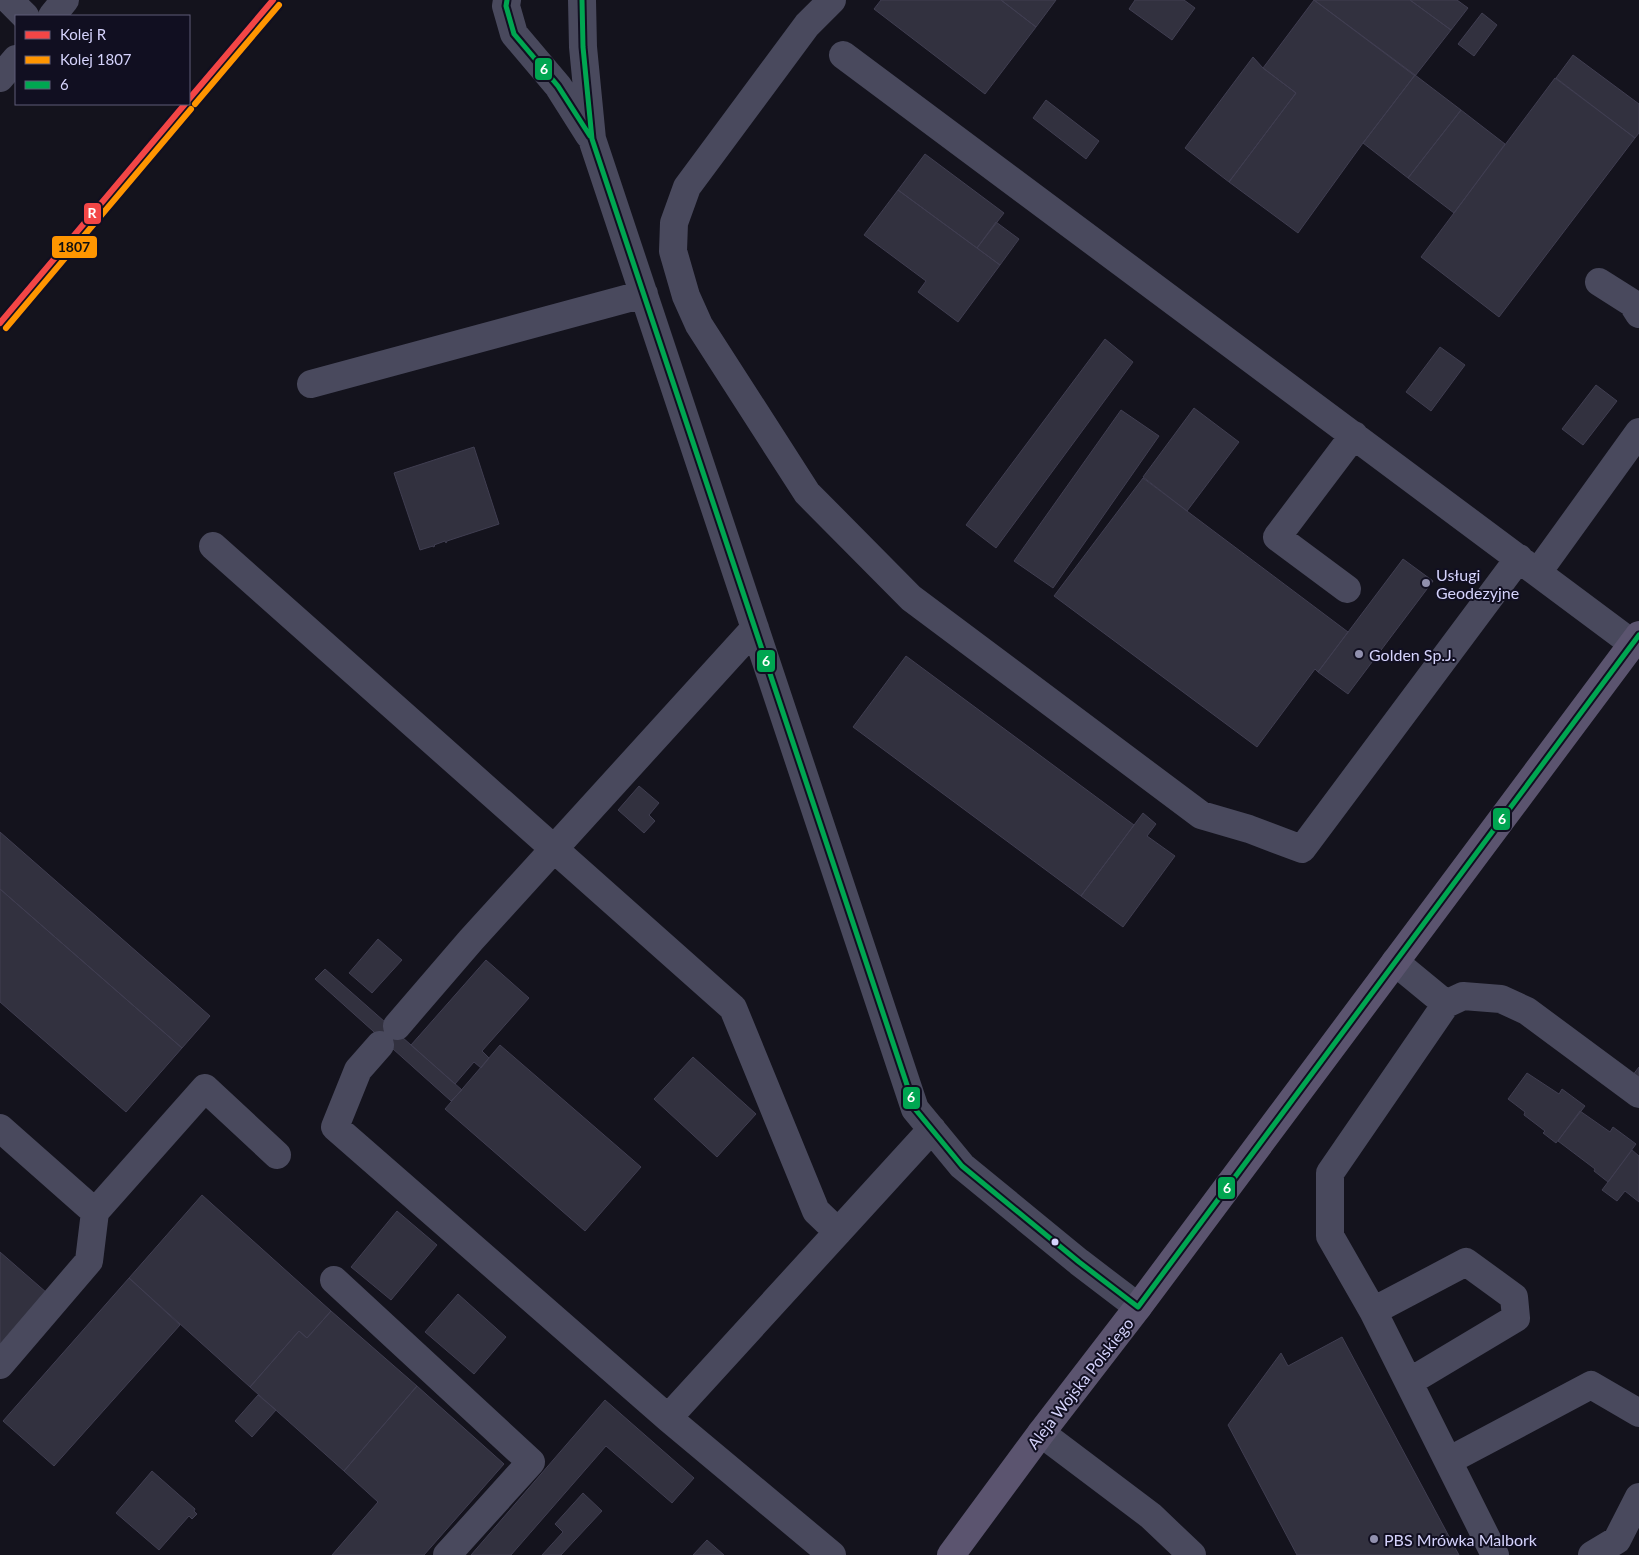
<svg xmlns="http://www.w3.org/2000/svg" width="1639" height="1555" font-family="Lato,sans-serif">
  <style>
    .building { fill: #32313f; stroke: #403e51 }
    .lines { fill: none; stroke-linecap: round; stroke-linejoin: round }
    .minor { stroke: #49495d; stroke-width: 28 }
    .major { stroke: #5b546f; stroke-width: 28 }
    .bus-1-casing { stroke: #110f21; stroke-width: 9 }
    .bus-1 { stroke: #00a651; stroke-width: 5 }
    .rail-1-casing { stroke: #110f21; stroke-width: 10 }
    .rail-2-casing { stroke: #110f21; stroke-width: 10 }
    .rail-1 { stroke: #f34646; stroke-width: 6 }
    .rail-2 { stroke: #ff9500; stroke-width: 6 }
    .poi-dot { fill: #9190ae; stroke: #110f21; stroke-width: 2 }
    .bus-dot { fill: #d5d3fc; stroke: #110f21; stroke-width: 2 }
    .labels { text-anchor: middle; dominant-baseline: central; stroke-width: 4; stroke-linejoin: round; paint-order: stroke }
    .poi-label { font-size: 16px; fill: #d5d3fc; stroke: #110f21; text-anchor: start }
    .street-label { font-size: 16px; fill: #d5d3fc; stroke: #110f21 }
    .line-badge { stroke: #110f21; stroke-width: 2 }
    .badge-label { font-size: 14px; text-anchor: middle; font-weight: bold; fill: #fff }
    .pale-badge-label { font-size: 14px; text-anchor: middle; font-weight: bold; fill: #111 }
  </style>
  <rect width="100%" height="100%" fill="#14131d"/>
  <path class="building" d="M881 0H1001L1036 27 985 94 874 9Z
    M1001 0H1056L1036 27Z
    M1135 0H1184L1195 8 1172 40 1129 9Z
    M1314 0H1410L1451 30 1415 76Z
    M1314 0 1415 75 1363 143 1298 233 1229 182 1296 93 1263 68Z
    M1410 0H1457L1468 8 1451 30Z
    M1482 13 1497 25 1474 56 1458 44Z
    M1573 55 1639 104V133L1635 138 1556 78Z
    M1253 57 1263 68 1296 93 1229 182 1185 148Z
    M1415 75 1461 110 1408 178 1363 143Z
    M1555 78 1635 138 1499 317 1421 257Z
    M1046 100 1099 141 1086 159 1033 118Z
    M1461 110 1505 144 1454 213 1408 178Z
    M925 154 1004 213 977 248 898 190Z
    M898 190 1000 265 958 322 918 292 926 281 864 235Z
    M996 222 1019 239 1000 265 977 248Z
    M1105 339 1133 362 996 548 966 525Z
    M1440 347 1465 365 1431 411 1406 392Z
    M1596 385 1617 401 1583 445 1562 429Z
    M1194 408 1239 442 1187 511 1143 477Z
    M1121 410 1159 436 1053 588 1014 561Z
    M474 447 499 524 447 541 446 543 445 541 434 545 435 546 433 547V546L420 550 394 473Z
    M1143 478 1348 632 1318 672 1315 669 1257 747 1054 596Z
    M1403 559 1433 581 1348 694 1318 672Z
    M906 656 1134 825 1081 896 853 727Z
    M639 786 659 803 649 815 655 821 644 833 618 810Z
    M1143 813 1156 824 1147 836 1175 856 1123 927 1081 896Z
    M0 832 210 1016 182 1048 0 889Z
    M0 889 182 1048 126 1112 0 1002Z
    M378 939 402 960 372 993 349 973Z
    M486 960 529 998 482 1051 489 1058 481 1068 474 1062 455 1084 411 1045Z
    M325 969 462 1090 451 1101 315 979Z
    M500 1045 641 1167 585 1231 445 1109Z
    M693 1057 756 1114 717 1157 654 1099Z
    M1639 1067V1081L1632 1076Z
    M1527 1073 1559 1094 1562 1089 1585 1106 1556 1143 1543 1133 1545 1131 1524 1115 1525 1112 1508 1099Z
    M1580 1111 1610 1132 1613 1127 1636 1144 1608 1182 1594 1171 1595 1169 1558 1141Z
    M1632 1150 1639 1156V1202L1625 1191 1617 1201 1602 1190Z
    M202 1195 331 1311 307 1338 299 1331 250 1387 129 1278Z
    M397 1211 437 1245 391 1300 351 1267Z
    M0 1252 47 1293 0 1346Z
    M129 1278 180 1325 54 1466 3 1421Z
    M458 1294 506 1337 474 1374 425 1332Z
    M331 1311 417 1386 344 1471 250 1387 299 1331 307 1338Z
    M1342 1337 1459 1555H1297L1228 1425 1281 1353 1288 1366Z
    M417 1386 504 1464 424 1555H332L378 1502 344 1471Z
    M258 1395 276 1410 252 1437 235 1421Z
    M605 1400 694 1478 672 1503 606 1446 511 1555H471Z
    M152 1471 195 1509 194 1511 197 1514 192 1519 189 1516 159 1550 116 1513Z
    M583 1493 602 1511 561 1555H542L563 1532 555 1524Z
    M707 1540 724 1555H693Z"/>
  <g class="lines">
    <path class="minor" d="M9 0 25 16
      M507 0 506 6 514 34 558 86 589 135
      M582 0 583 47 592 139 915 1109 962 1166 1079 1262 1138 1307
      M832 0 807 25 687 187 674 223 673 251 686 296 699 325 807 493 911 598 1201 815 1249 829 1302 849 1519 558
      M52 16 65 0
      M843 55 1633 644
      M0 78 16 59
      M1599 282 1632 303 1639 314
      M311 384 644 294
      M213 546 733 1008 816 1211 838 1232
      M1538 572 1639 432
      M1347 589 1277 537 1354 435
      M1395 962 1446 1004 1330 1173V1236L1373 1311 1495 1555
      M1446 1004 1463 996 1501 999 1527 1011 1639 1094
      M397 1026 471 940 755 628
      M380 1045 358 1070 335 1127 668 1418 932 1129
      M0 1128 95 1212
      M334 1280 531 1462 447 1555
      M1373 1311 1466 1262 1514 1297 1516 1318 1409 1382
      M0 1365 89 1261 95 1212 205 1088 277 1155
      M668 1418 832 1555
      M1041 1433 1151 1516 1192 1555
      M1448 1461 1591 1385 1639 1413
      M1592 1555 1617 1540 1639 1497"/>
    <path class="major" d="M951 1555 1041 1433 1138 1307 1639 635"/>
    <defs>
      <path id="bus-1" d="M507 0 506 6 514 34 558 86 590 136
        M582 0 583 47 592 139 915 1109 962 1166 1079 1262 1138 1307 1639 635"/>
    </defs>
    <use href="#bus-1" class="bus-1-casing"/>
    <use href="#bus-1" class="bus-1"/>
    <defs>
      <path id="rail-1" d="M189 99 273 0
        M0 323 185 104"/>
      <path id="rail-2" d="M195 104 279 5
        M6 328 191 109"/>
    </defs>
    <use href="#rail-1" class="rail-1-casing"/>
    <use href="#rail-2" class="rail-2-casing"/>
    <use href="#rail-1" class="rail-1"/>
    <use href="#rail-2" class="rail-2"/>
  </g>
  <g class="poi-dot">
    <circle cx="1426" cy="583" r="5"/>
    <circle cx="1359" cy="654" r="5"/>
    <circle cx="1374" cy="1539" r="5"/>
  </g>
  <circle class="bus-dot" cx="1055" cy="1242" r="4.5"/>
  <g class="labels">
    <g class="poi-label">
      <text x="1436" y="574">Usługi<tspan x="1436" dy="18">Geodezyjne</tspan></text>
      <text x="1369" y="654">Golden Sp.J.</text>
      <text x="1384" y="1539">PBS Mrówka Malbork</text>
    </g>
    <g class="street-label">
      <text transform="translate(1080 1383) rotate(-52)">Aleja Wojska Polskiego</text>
    </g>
  </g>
  <g class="line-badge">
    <rect x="534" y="57" width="19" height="24" rx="5" fill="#00a651"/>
    <rect x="83" y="202" width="19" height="23" rx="5" fill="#f34646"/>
    <rect x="51" y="235" width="47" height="24" rx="5" fill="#ff9500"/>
    <rect x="756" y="649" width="20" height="24" rx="5" fill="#00a651"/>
    <rect x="1492" y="807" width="19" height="24" rx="5" fill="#00a651"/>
    <rect x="902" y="1086" width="19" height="24" rx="5" fill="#00a651"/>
    <rect x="1217" y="1176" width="19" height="24" rx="5" fill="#00a651"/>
  </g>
  <g class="badge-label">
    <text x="544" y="74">6</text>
    <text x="92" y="218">R</text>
    <text x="766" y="666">6</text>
    <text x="1502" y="824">6</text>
    <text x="911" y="1102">6</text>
    <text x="1227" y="1193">6</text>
  </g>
  <g class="pale-badge-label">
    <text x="74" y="252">1807</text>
  </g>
  <rect x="15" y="15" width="175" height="90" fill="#110f21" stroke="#5f5d79"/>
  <rect x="25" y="31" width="25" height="8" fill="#f34646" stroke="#5f5d79"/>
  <text x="60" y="40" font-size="15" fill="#d5d3fc">Kolej R</text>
  <rect x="25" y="56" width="25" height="8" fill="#ff9500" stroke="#5f5d79"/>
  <text x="60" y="65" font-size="15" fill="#d5d3fc">Kolej 1807</text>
  <rect x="25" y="81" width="25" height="8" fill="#00a651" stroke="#5f5d79"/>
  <text x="60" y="90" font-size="15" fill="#d5d3fc">6</text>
</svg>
